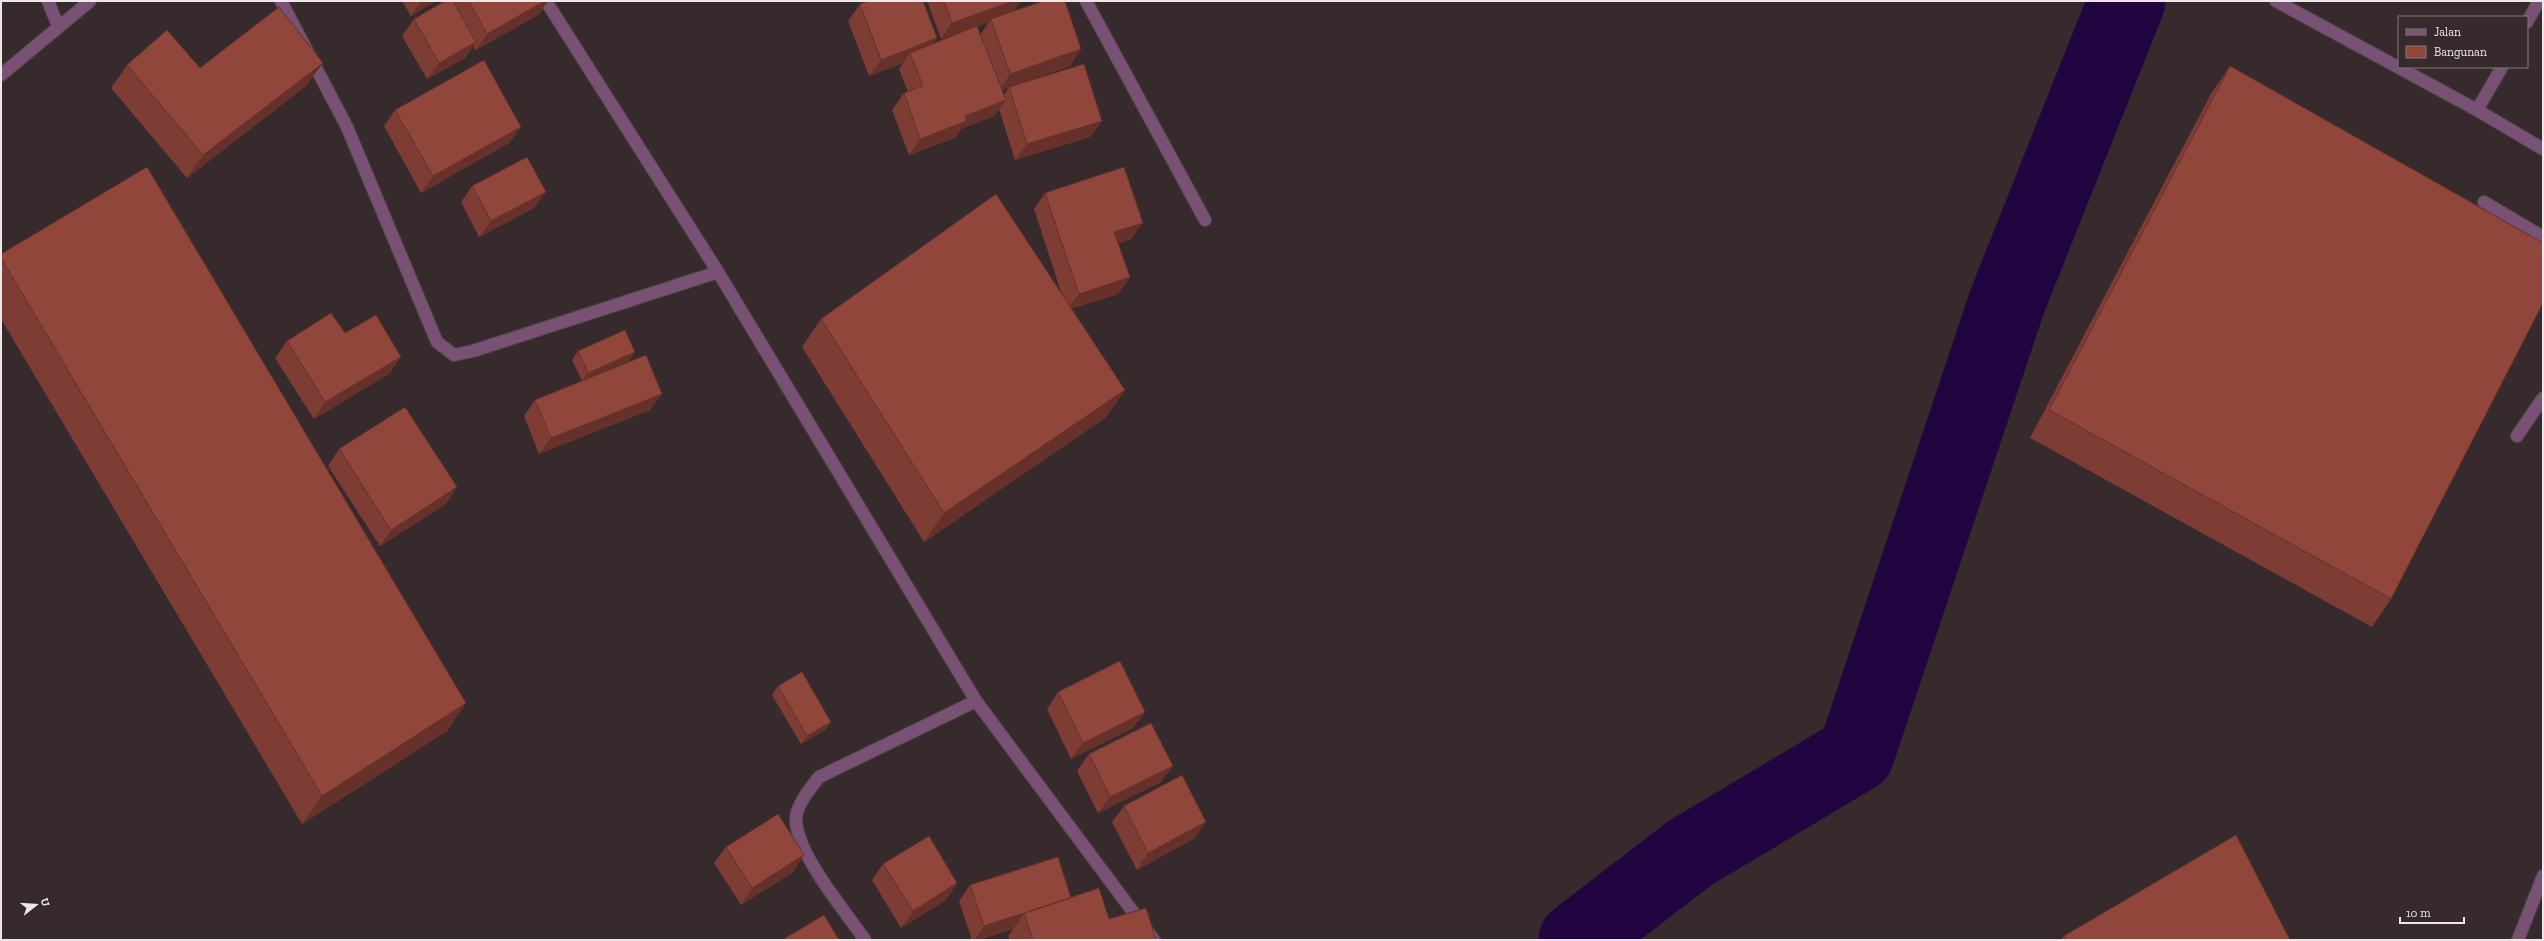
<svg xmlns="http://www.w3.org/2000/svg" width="2544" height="941" font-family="'Zilla Slab',serif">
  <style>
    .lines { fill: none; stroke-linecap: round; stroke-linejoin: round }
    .river { stroke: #220540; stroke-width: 77 }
    .minor-casing { stroke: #504547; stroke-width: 14 }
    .minor { stroke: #785174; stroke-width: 12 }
    .wall { fill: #7d3c34 }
    .shaded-wall { fill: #66312a }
    .building { fill: #91463c; stroke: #66312a }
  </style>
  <rect width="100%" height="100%" fill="#362a2d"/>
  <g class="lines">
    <path class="river" d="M1577 940 1690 853 1856 754 2007 302 2127 1"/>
    <defs>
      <path id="minor" d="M48 1 58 26
        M281 1 347 127 437 342 454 355 473 351 718 272
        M546 1 718 272 976 701 819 777C810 789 795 806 796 822 799 857 845 911 865 940
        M1086 1 1205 220
        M2276 1 2477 110 2543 149
        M2527 22 2539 1
        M1 75 90 1
        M2477 110 2502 67
        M2484 202 2543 237
        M2517 436 2543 398
        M976 701 1154 940
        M2518 940 2543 876"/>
    </defs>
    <use href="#minor" class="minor-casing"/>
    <use href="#minor" class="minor"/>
  </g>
  <path class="wall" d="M402 1H436L411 16Z
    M445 1H548L538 15 476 50 473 46 465 58 427 79 402 36 414 19Z
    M927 1H1021L1013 11 1081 49 1070 66 1002 90 1004 95 1009 87 1090 137 1015 160 999 109 994 116 961 129 955 138 909 155 892 110 904 93 908 92 899 69 903 63 869 76 848 21 860 4 933 44 980 35 989 22 941 39Z
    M127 65 200 68 306 86 187 178 111 88Z
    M2230 66 2391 599 2372 627 2030 438 2211 94Z
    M395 110 521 127 509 143 421 193 384 126Z
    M472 186 546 192 534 208 479 237 461 202Z
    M1045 193 1131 239 1118 244 1130 277 1118 294 1071 309 1125 390 1105 418 924 542 802 347 821 319 1062 295 1034 209Z
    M1 254 466 703 447 731 302 824 1 319Z
    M345 333 390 373 314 419 275 358 287 341Z
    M578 351 629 361 603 372 650 410 539 454 524 416 535 400 582 381 572 360Z
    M339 449 446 504 380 546 328 466Z
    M778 686 831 722 825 730 801 744 772 695Z
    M1058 692 1145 712 1133 728 1071 759 1047 709Z
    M1089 754 1161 782 1098 813 1077 771Z
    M1124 806 1195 838 1137 870 1112 822Z
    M726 847 793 872 741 905 714 863Z
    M883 864 957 883 946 900 901 928 872 880Z
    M970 885 1071 898 1109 919 1156 940H1010L1008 936 1013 929 979 940H972L959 901Z
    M2064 936 2290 940H2061Z"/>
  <path class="shaded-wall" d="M421 1H436L411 16Z
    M545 1H548L538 15 476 50 487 34Z
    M1013 1H1021L1012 14 991 19 989 22 941 39 952 23Z
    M937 38 925 54 910 53 903 63 869 76 881 60Z
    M476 42 465 58 427 79 439 63Z
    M1081 49 1070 66 999 91 1010 74Z
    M323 63 306 86 187 178 203 155Z
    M1006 100 994 116 961 129 955 138 909 155 920 139 965 116Z
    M1102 121 1090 137 1015 160 1027 144Z
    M521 127 509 143 421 193 433 176Z
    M546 192 534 208 479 237 491 221Z
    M1143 223 1131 239 1103 249 1114 232Z
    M1130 277 1118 294 1067 310 1079 294Z
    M635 352 629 361 582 381 588 373Z
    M401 357 390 373 314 419 325 402Z
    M1125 390 1105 418 924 542 944 513Z
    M662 394 650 410 539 454 551 438Z
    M457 487 446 504 380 546 391 530Z
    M466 703 447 731 302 824 322 796Z
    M1145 712 1133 728 1071 759 1083 743Z
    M831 722 825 730 801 744 807 736Z
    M1173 766 1161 782 1098 813 1110 797Z
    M1206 822 1195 838 1137 870 1148 853Z
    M804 855 793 872 741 905 752 888Z
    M957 883 946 900 901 928 913 911Z
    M1024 913 1013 929 979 940H974L984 926Z"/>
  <path class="building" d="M445 1H453L476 42 439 63 414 19Z
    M469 1H545L487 34Z
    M869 1H923L937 38 881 60 860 4Z
    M944 1H1013L952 23Z
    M1043 1H1065L1081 49 1010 74 991 19Z
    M279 7 323 63 203 155 127 65 167 30 200 68Z
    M977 26 1006 100 965 116 967 121 920 139 904 93 923 86 910 53Z
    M484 60 521 127 433 176 395 110Z
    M1084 64 1102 121 1027 144 1009 87Z
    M2230 66 2543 243V303L2391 599 2049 410Z
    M527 157 546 192 491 221 472 186Z
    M147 167 466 703 322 796 1 258V254Z
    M1124 167 1143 223 1114 232 1130 277 1079 294 1045 193Z
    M996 194 1125 390 944 513 821 319Z
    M331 313 345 333 376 315 401 357 325 402 287 341Z
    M625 330 635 352 588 373 578 351Z
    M646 355 662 394 551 438 535 400Z
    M405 407 457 487 391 530 339 449Z
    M1120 661 1145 712 1083 743 1058 692Z
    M802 672 831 722 807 736 778 686Z
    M1151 723 1173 766 1110 797 1089 754Z
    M1182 775 1206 822 1148 853 1124 806Z
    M778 814 804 855 752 888 726 847Z
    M2236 835 2290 940H2066L2064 936Z
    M929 836 957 883 913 911 883 864Z
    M1058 857 1071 898 984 926 970 885Z
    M1099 888 1109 919 1146 908 1156 940H1033L1024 913Z
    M824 915 839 940H782Z"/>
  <rect width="2544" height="941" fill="none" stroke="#efe8ea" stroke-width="4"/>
  <rect x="2398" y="16" width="130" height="52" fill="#362a2d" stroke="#807679"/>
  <rect x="2406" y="29" width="20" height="6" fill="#785174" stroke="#807679"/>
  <text x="2434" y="36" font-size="12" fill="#efe8ea">Jalan</text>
  <rect x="2406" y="46" width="20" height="12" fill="#91463c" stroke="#807679"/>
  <text x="2434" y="56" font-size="12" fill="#efe8ea">Bangunan</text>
  <g transform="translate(36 905) rotate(73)" stroke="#362a2d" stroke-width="3" paint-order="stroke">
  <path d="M0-3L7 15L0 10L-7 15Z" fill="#efe8ea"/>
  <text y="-6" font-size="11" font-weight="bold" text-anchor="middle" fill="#efe8ea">U</text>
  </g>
  <path d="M2400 917v6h64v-6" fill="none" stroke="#efe8ea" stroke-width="2"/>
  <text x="2406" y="917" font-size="12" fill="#efe8ea" stroke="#362a2d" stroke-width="3" paint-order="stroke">10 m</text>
</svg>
